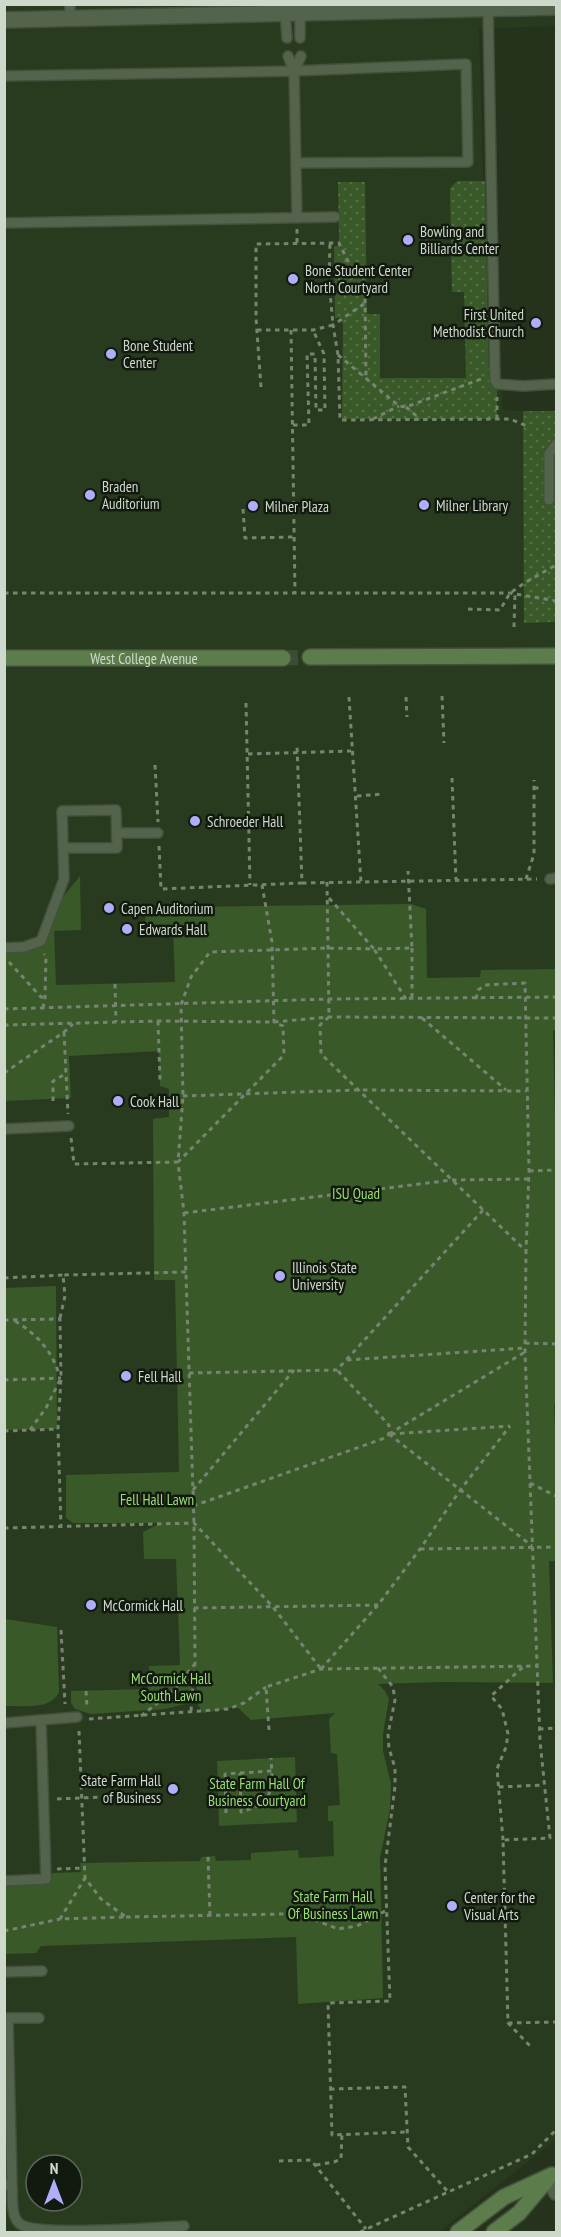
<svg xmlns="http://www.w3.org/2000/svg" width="561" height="2237" font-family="'PT Sans Narrow',sans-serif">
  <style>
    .built { fill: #293b1f; fill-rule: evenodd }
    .grass { fill: url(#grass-dots) }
    .park { fill: #395928 }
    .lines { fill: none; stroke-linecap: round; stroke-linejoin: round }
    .secondary-tunnel { stroke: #3e4c37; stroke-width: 15; stroke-dasharray: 15 8; stroke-linecap: butt }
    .lane-casing { stroke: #43503d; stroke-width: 12 }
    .street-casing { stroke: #43503d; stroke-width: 18 }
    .secondary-casing { stroke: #43503d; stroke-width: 18 }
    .path { stroke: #788472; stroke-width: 3; stroke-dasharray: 4.5 4.5; stroke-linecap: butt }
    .lane { stroke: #54644c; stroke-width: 9 }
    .street { stroke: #54644c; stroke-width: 15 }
    .secondary { stroke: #5d7c4b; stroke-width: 15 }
    .poi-dot { fill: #b0adfa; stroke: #12190f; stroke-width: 2 }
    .labels { text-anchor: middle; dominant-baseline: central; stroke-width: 5; stroke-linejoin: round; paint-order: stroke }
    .poi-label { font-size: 15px; fill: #cfd9cb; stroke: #12190f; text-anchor: start }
    .street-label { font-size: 15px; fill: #cfd9cb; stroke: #12190f }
    .park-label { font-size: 15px; fill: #9bde77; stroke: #12190f }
  </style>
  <defs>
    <pattern id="grass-dots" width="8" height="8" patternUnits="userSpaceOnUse" patternTransform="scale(1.5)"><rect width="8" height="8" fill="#395928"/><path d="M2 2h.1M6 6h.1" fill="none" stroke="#557046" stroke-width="1.8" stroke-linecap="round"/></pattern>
  </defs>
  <rect width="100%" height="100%" fill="#25331d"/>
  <path class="built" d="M5 5H556V26L479 29 489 379 502 393V409L512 411H556V2142L555 2140 439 2232H5ZM36 2165H72V2201H36Z"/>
  <path class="grass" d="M457 181H485L489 379 497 389V419H342L343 324 340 318H335L334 246H337L339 240 338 182H365L367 314H380V378H466L464 292H452L450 188Z
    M523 411H556V622L524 623Z"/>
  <path class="park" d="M80 876 81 930 54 931 56 985 175 982 173 928 146 929 145 911 184 907 411 904 426 909 427 978 480 977 481 970 555 969 556 976V1030L553 1031 556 1158V1405H554L556 1444V1561H549L553 1683 442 1682 378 1684 385 1691 389 1699 383 1734V1751L391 1784 390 1809 380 1858 383 1998 298 2004 296 1937 41 1946 36 1953 5 1954V1886L33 1885 53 1873 81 1872 80 1863 200 1861 201 1857 215 1856 216 1861 251 1860V1853L298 1850 299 1858 334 1856 333 1821H328V1806L340 1805 337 1754 331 1753 329 1719 335 1713 251 1720 237 1707 203 1713 198 1705 195 1672 192 1682 193 1702 165 1709 91 1714 75 1709 71 1703V1691L148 1689 149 1666 180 1665 176 1559H144L143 1532 161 1523H73L66 1518V1475L179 1472 175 1280H154L153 1119 169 1117V1089L160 1086 159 1051 69 1056 71 1098 5 1101V953L25 952 40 945 63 897Z
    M56 1286 57 1429 5 1430V1288Z
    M5 1619 57 1627 59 1692C50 1711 23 1705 5 1706Z
    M295 1757 297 1822 219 1826 217 1761Z"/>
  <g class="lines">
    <path class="secondary-tunnel" d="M283 658 310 657"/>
    <defs>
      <path id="lane" d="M70 4V18
        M488 8 495 380 497 384 523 386 556 384
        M285 12 287 38
        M300 12V38
        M288 56 294 71 301 56
        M294 71 297 218
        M4 76 294 71 466 64 468 162 296 163
        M4 223 335 217
        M549 500V454L556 444
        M117 833H158
        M550 879 556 878
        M4 948 24 947 41 941 64 879 62 811 116 810 117 848H64
        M4 1129 69 1126
        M4 1723 77 1717
        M4 1881 46 1879 41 1721
        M4 1972 42 1971
        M4 2185H12L8 2018H39
        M12 2185C13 2197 10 2216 20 2224 38 2237 156 2227 184 2226"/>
      <path id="street" d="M4 20 556 7
        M552 2175 556 2192"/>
      <g id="secondary">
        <path d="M310 657 556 656"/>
        <path id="s1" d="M4 658H283"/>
        <path d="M458 2232 504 2197 552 2175"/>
        <path d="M494 2232 519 2213 547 2180"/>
      </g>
    </defs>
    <use href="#lane" class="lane-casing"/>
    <use href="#street" class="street-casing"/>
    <use href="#secondary" class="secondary-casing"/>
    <path class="path" d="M297 229V244
      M364 304 333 325 338 355 340 420 510 419 527 426
      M257 330H313L333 325 329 281 330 243
      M291 330 295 594
      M338 355 399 406 406 407 481 379
      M261 387 256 318V244L339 243 365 296 366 378
      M406 407 420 419
      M373 419 399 406
      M497 419V397
      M293 425H309L307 354H315L316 410H325L324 354 313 330
      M243 509 245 538 294 537
      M4 593H510L556 601
      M468 609 500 610 510 593 526 582 556 565
      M514 627 515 594
      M442 696 444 743
      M349 697 361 883
      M406 697 407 717
      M246 703 250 885
      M248 754 351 751
      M155 765 158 822
      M452 778 456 880
      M534 788H543
      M357 796 384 794
      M159 846 161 889 302 883 297 745
      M526 879 534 854V780
      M327 882 329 1017 320 1025 321 1054 526 1251 525 1352 540 1741 550 1838 503 1840 508 2023 531 2047
      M302 883 537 879
      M412 948V999
      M9 962 41 997 45 998
      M115 984 116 1022
      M406 999 374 949 412 948 408 871
      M476 999 478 990 485 985 525 983 529 1171 526 1251
      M43 1008 45 998 46 956 44 954
      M4 1009 329 999 556 997
      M422 1018 506 1090
      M158 1021 160 1081
      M4 1025 158 1021 274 1022 329 1017 556 1018
      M64 1032 68 1114
      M4 1073 64 1032 73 1024
      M183 1096 357 1090 526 1091
      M53 1101V1081L65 1074
      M71 1138 74 1164 178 1162 183 1096 181 1005 191 977 210 952 328 948 374 949 329 898
      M529 1171 556 1170
      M184 1213 452 1180 528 1179
      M4 1278 63 1275
      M60 1318 65 1296 63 1275 186 1272
      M4 1320 60 1319 61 1378 58 1429 61 1527
      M15 1321C36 1334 51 1349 59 1374
      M525 1343 556 1344
      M347 1360 525 1348
      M189 1373 337 1370 484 1209
      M4 1380 61 1378
      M30 1430 46 1408 60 1380
      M4 1431 58 1429
      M389 1434 532 1546
      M389 1434 525 1352
      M391 1434 510 1426
      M530 1483 556 1496
      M193 1490 294 1370
      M193 1506 385 1438 389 1434V1425L337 1370
      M4 1528 194 1523 273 1607 321 1669
      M420 1549 556 1547
      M194 1608 378 1605
      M61 1630 65 1704
      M378 1668 393 1687 395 1700 388 1734 389 1748 395 1768V1786L385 1866 390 2001 328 2003 332 2135 406 2132
      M321 1669 378 1605 420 1549 461 1489 510 1426
      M86 1691 87 1707
      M191 1711 195 1663 194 1523 184 1213 178 1162 284 1055 283 1026 274 1022 272 942 262 885
      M141 1716 173 1691 194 1665
      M89 1719 228 1709 244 1703 266 1687
      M539 1729 556 1728
      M269 1730 266 1687 321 1669 537 1666
      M79 1731 85 1878 101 1899 126 1917 60 1919 85 1878
      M240 1773 272 1771
      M499 1787 544 1785
      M57 1799 128 1796
      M226 1813 225 1774 240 1773 241 1812C274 1803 273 1789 271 1758
      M503 1840 497 1769 506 1747 508 1734 502 1709 491 1696 523 1667
      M208 1857 210 1915
      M57 1869 84 1868
      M126 1917 282 1914 305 1916 338 1929 357 1926 387 1910
      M4 1931 60 1919
      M508 2023 556 2022
      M330 2089 405 2087 408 2147 449 2193
      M279 2161 311 2160 366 2229
      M316 2165 334 2162 341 2159 342 2133
      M360 2232 532 2154 556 2130"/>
    <use href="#lane" class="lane"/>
    <use href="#street" class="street"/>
    <use href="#secondary" class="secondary"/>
  </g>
  <g class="poi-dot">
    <circle cx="408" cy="240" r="6"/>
    <circle cx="293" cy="279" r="6"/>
    <circle cx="536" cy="323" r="6"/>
    <circle cx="111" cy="354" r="6"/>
    <circle cx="90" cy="495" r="6"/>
    <circle cx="424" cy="505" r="6"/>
    <circle cx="253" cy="506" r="6"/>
    <circle cx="195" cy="821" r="6"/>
    <circle cx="109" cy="908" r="6"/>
    <circle cx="127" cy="929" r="6"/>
    <circle cx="118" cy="1101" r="6"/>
    <circle cx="280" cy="1276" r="6"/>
    <circle cx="126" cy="1376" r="6"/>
    <circle cx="91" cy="1605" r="6"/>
    <circle cx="173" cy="1789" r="6"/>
    <circle cx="452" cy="1906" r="6"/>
  </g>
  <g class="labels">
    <g class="poi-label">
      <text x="420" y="231">Bowling and<tspan x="420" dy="17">Billiards Center</tspan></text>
      <text x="305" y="270">Bone Student Center<tspan x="305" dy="17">North Courtyard</tspan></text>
      <text x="524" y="314" text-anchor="end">First United<tspan x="524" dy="17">Methodist Church</tspan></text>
      <text x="123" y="345">Bone Student<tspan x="123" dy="17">Center</tspan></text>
      <text x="102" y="486">Braden<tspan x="102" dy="17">Auditorium</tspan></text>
      <text x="436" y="505">Milner Library</text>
      <text x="265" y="506">Milner Plaza</text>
      <text x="207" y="821">Schroeder Hall</text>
      <text x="121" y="908">Capen Auditorium</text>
      <text x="139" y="929">Edwards Hall</text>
      <text x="130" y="1101">Cook Hall</text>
      <text x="292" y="1267">Illinois State<tspan x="292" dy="17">University</tspan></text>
      <text x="138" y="1376">Fell Hall</text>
      <text x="103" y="1605">McCormick Hall</text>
      <text x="161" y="1780" text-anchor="end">State Farm Hall<tspan x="161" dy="17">of Business</tspan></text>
      <text x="464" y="1897">Center for the<tspan x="464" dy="17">Visual Arts</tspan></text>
    </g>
    <g class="street-label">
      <text stroke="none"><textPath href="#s1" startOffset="140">West College Avenue</textPath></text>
    </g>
    <g class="park-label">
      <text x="356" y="1193">ISU Quad</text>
      <text x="157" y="1499">Fell Hall Lawn</text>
      <text x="171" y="1678">McCormick Hall<tspan x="171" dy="17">South Lawn</tspan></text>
      <text x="257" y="1783">State Farm Hall Of<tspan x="257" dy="17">Business Courtyard</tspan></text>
      <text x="333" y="1896">State Farm Hall<tspan x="333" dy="17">Of Business Lawn</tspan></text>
    </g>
  </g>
  <rect width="561" height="2237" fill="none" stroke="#cfd9cb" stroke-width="12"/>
  <g transform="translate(54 2183)"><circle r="28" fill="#12190f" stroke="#5e665a" stroke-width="1.5"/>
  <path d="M0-4.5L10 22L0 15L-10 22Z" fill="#b0adfa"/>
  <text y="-9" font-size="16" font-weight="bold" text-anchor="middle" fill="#cfd9cb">N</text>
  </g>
</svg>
